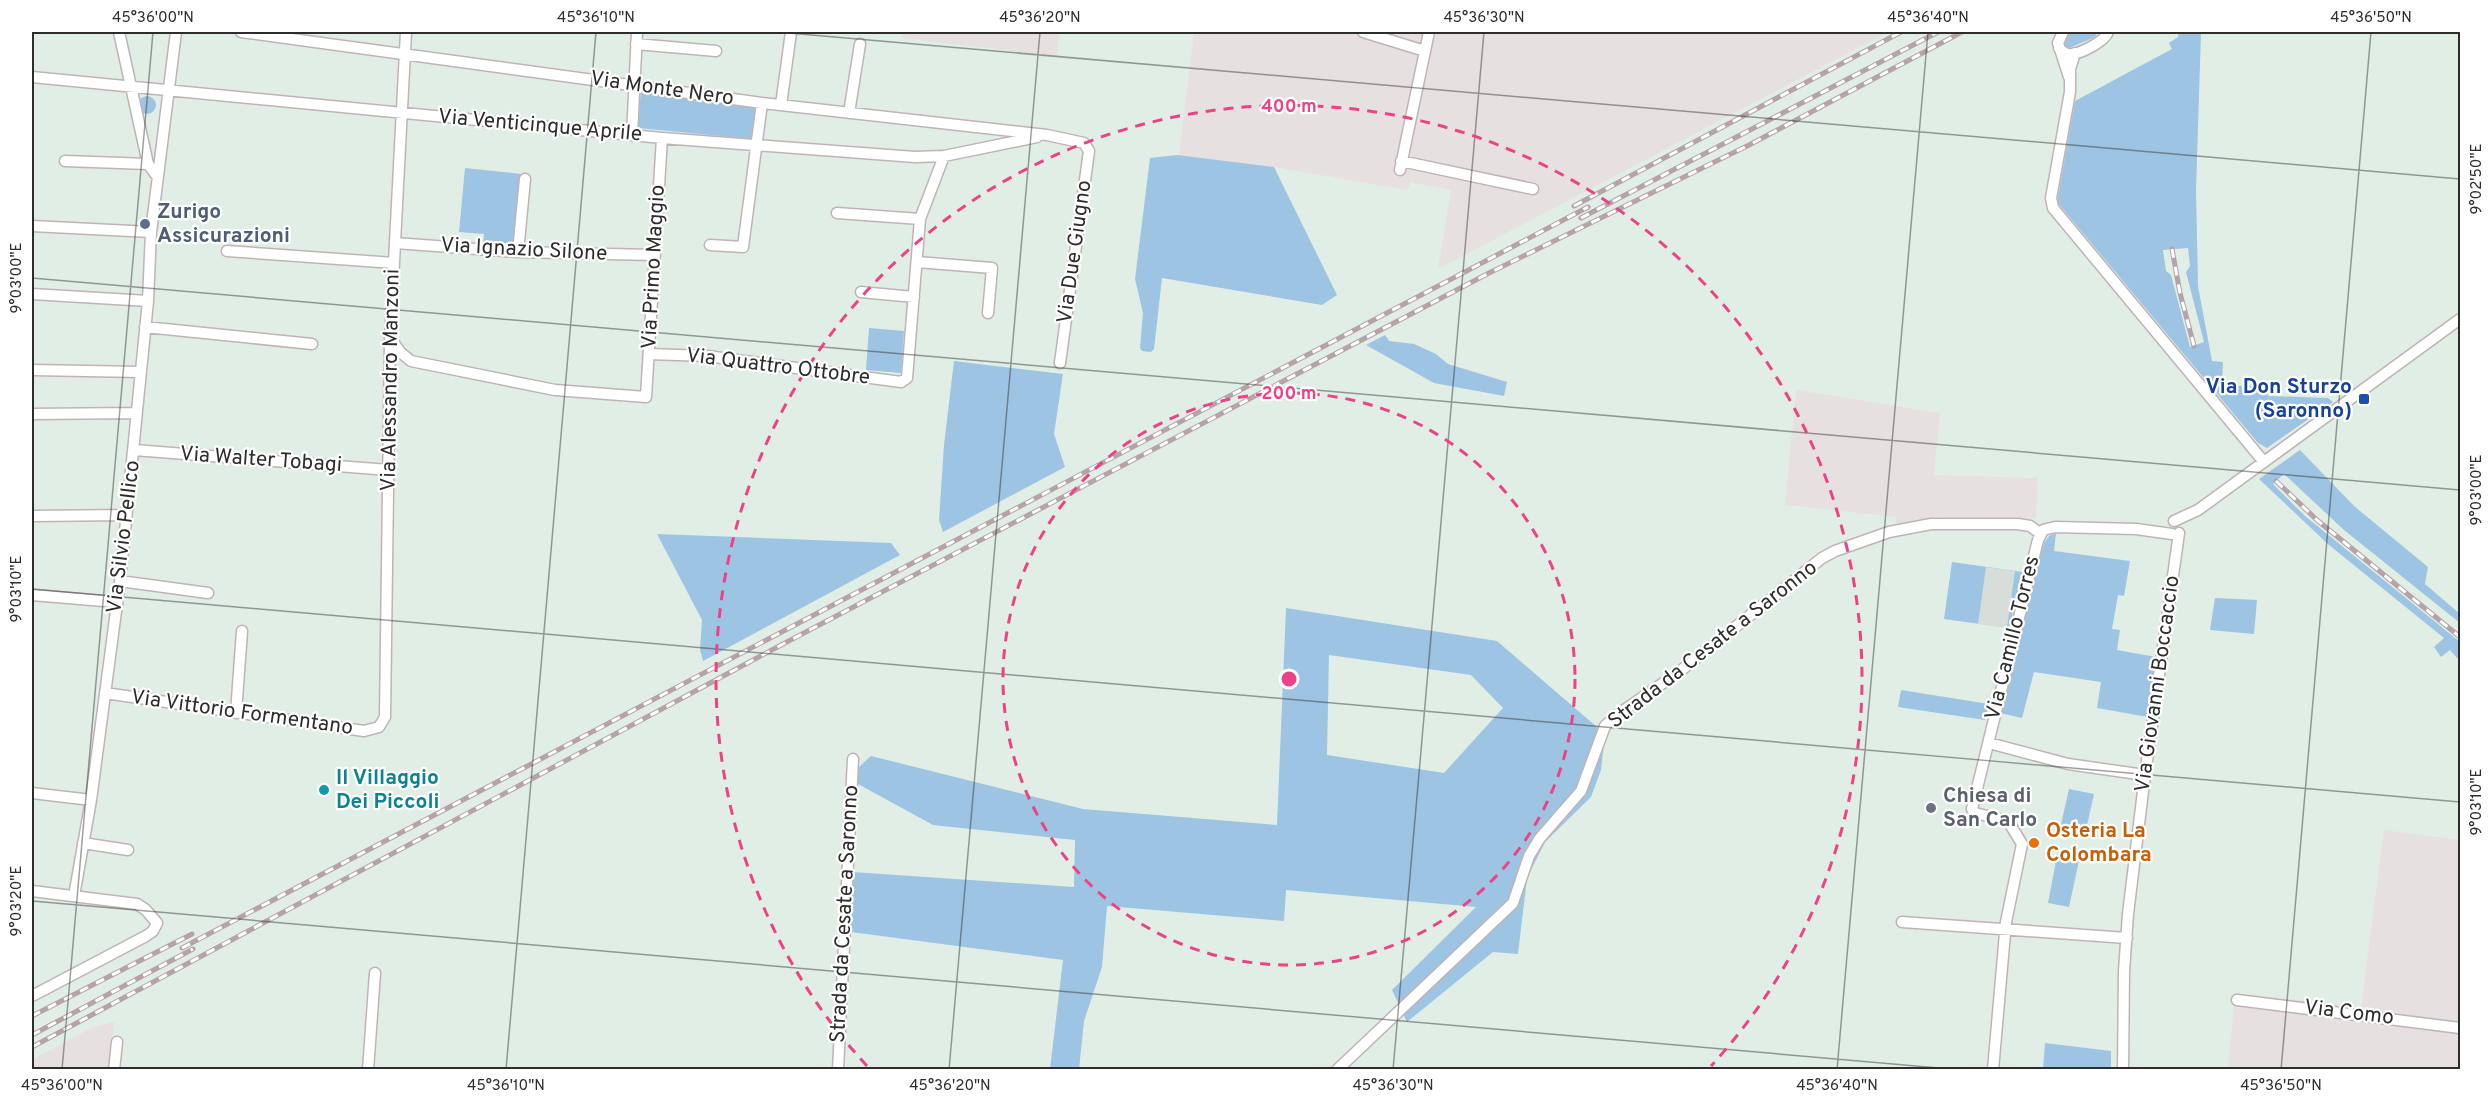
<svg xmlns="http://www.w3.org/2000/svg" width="2492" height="1101" font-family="Overpass,sans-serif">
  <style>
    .industrial { fill: #e7e0e0 }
    .green { fill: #9ec4e3; fill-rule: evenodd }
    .plaza { fill: #d7ded9 }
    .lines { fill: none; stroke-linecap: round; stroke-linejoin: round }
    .minor-casing { stroke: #c0b3b8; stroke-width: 13 }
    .minor { stroke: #fff; stroke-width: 10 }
    .rail-casing { stroke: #b6a2a9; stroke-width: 5 }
    .rail { stroke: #fff; stroke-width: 3; stroke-dasharray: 9; stroke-linecap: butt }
    .ticks { fill: none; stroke: #2d2d2d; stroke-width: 1.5; stroke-opacity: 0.45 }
    .ring { fill: none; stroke: #ec4387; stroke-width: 3; stroke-dasharray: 10 8 }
    .service-dot { fill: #5c6f8a; stroke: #fff; stroke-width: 2 }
    .transit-dot { fill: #1a4fb4; stroke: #fff; stroke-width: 2 }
    .culture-dot { fill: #0f9aa8; stroke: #fff; stroke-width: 2 }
    .worship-dot { fill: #6b7280; stroke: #fff; stroke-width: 2 }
    .food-dot { fill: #e8710a; stroke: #fff; stroke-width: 2 }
    .labels { text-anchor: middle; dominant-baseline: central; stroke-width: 4.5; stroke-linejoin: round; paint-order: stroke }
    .street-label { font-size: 21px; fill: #2d2d2d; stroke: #fff }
    .service-label { font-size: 21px; font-weight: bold; fill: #4e5e75; stroke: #fff; text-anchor: start }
    .transit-label { font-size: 21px; font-weight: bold; fill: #164399; stroke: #fff; text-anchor: end }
    .culture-label { font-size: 21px; font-weight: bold; fill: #0d838f; stroke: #fff; text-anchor: start }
    .worship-label { font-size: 21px; font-weight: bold; fill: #5b616d; stroke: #fff; text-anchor: start }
    .food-label { font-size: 21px; font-weight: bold; fill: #c56008; stroke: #fff; text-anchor: start }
    .centre { fill: #ec4387; stroke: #fff; stroke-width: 3 }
    .ring-label { font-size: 18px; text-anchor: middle; font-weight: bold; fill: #ec4387; stroke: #fff; stroke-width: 4.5; stroke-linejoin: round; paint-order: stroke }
    .neatline { fill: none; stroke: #2d2d2d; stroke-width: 2 }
    .ticks-label { font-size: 15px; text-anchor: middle; fill: #2d2d2d }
  </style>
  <rect width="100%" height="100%" fill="#e0eee5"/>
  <path class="industrial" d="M902 32H1059L1057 56 902 38Z
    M1194 32H1888L1438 269 1451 190 1410 182 1408 190 1274 167 1179 156Z
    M1796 390 1940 413 1934 475 2038 478 2036 519 1932 517 1930 529 1895 533 1896 517 1785 505Z
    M2384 830 2460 840V1069L2228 1070 2235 993 2361 1007Z
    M114 1022 109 1069H32V1060L93 1027Z"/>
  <path class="green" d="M2071 32H2098L2095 37 2067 49 2064 47 2062 40Z
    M2179 32H2201L2196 190 2198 286 2212 361 2223 362 2222 385 2268 387V396L2328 398 2333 402 2267 448 2258 443 2057 202 2075 101 2172 49 2169 43 2178 37ZM2188 248 2190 266 2186 272 2204 342 2190 347 2171 275 2166 271 2163 250Z
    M641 90 756 104 751 139 638 128Z
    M138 105a9 9 0 1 1 18 0a9 9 0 1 1-18 0Z
    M1177 155 1274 167 1337 295 1322 305 1162 278 1154 349 1151 352 1142 351 1140 348 1143 313 1135 279 1150 158Z
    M465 168 521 174 514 248 483 245 484 234 459 232Z
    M869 328 904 331 901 373 866 370Z
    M1385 335 1389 341 1414 344 1436 354 1448 364 1507 382 1504 396 1434 383 1366 345Z
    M954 361 1063 374 1054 434 1065 467 943 532 939 520 944 445Z
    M2300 450 2354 506 2428 567 2425 584 2460 614V623L2344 530 2284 474 2273 484 2305 516 2460 642 2457 713 2459 660 2450 650 2441 657 2434 647 2444 638 2329 545 2259 479Z
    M2056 533 2054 551 2130 561 2124 596 2118 595 2112 629 2120 630 2117 650 2156 657 2148 717 2097 708 2101 682 2034 672 2022 718 2000 713 2044 543 2049 536Z
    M657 534 891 543 900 555 703 661 700 649 702 620Z
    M1952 562 2023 572 2009 628 1944 619Z
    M2215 598 2257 600 2254 634 2210 630Z
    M1286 608 1497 641 1605 734 1601 770 1591 797 1545 842 1527 878 1518 954 1493 952 1407 1022 1392 990 1476 907 1286 890 1284 921 1107 906 1102 967 1084 1021 1079 1069H1050L1063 960 851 932 852 872 1074 887 1075 840 933 825 847 778 871 756 1083 809 1277 825ZM1329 655 1471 675 1503 708 1444 773 1327 755Z
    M1901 690 1907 691 1989 704 1985 720 1898 707Z
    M2069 789 2094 794 2085 834 2060 829Z
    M2058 851 2080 856 2069 907 2048 903Z
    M2045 1043 2111 1051V1069H2043Z"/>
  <path class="plaza" d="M1986 567 2015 571 2007 628 1978 624Z"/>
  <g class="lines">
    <defs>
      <path id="minor" d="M119 32 148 164 157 176
        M241 32 762 103 1047 135 1084 143 1089 151 1060 363
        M1363 32 1425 51
        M2063 32 2058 43 2069 77
        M636 44 716 51
        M2059 48C2063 52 2066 55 2072 54 2082 53 2105 41 2108 32
        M2075 53 2070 69V92L2051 198 2053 208 2264 462
        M32 77 662 138 915 157 944 156 1037 137
        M781 105 791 32
        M849 113 860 44
        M632 135 637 32
        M65 161 148 164
        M1401 161 1533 189
        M1400 170 1429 32
        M837 213 920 219
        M32 226 151 232
        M395 243 518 252 653 255
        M710 245 743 247 762 103
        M227 251 394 263
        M518 252 525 179
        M917 262 992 268 988 313
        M861 292 914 297
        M32 294 148 301
        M145 327 312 344
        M391 339 400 352 411 361 555 390 646 397 662 138
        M649 354 707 356 901 382 907 378 920 219 944 156
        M32 370 141 372
        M32 414 136 413
        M134 450 389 470
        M32 516 125 515
        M2174 521 2198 510 2460 319
        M120 581 208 593
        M32 595 116 602
        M105 693 364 731 379 727 385 717 390 339 406 32
        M236 713 242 631
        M1989 743 2068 764 2145 775
        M32 793 91 800
        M83 843 128 850
        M32 891 137 904 146 910 157 923 153 931 146 936 32 996
        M74 896 91 800 120 581 148 301 151 232 176 32
        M1902 922 2127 938
        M2237 1000 2460 1028
        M114 1070 117 1042
        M368 1070 375 973
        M838 1070 853 759
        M1337 1070 1513 903 1529 856 1540 838 1581 791 1605 726 1617 715 1679 672 1822 558 1835 551 1889 532 1931 524H2018L2030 526 2041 534
        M1993 1070 2006 922 2022 844 2008 821 1975 813 1972 809 2038 540 2043 530 2055 527 2136 529 2172 534
        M2123 1070 2124 971 2128 914 2145 775 2179 533"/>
    </defs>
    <use href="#minor" class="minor-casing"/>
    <use href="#minor" class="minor"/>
    <defs>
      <path id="rail" d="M1574 206 1901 32
        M1581 218 1938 32
        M2172 249 2180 293 2194 346
        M2276 481 2317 520 2460 637
        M182 948 1588 207
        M32 1016 192 934
        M32 1035 193 949
        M32 1047 783 644 1489 273 1749 145 1962 32"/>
    </defs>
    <use href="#rail" class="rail-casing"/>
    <use href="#rail" class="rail"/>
  </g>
  <path class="ticks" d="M777 32 2460 179M32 278 2460 490M32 589 2460 802M32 901 1962 1070M62 1070 153 32M506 1070 596 32M949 1070 1040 32M1393 1070 1484 32M1837 1070 1928 32M2281 1070 2371 32"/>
  <g class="ring">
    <circle cx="1289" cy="679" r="286"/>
    <path d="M867 1066A573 573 0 1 1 1711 1066"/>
  </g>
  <circle class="service-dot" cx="145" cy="224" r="6"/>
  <rect class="transit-dot" x="2358" y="393" width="12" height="12" rx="3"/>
  <circle class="culture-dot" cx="324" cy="790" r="6"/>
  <circle class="worship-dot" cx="1931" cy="808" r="6"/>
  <circle class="food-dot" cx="2034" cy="843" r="6"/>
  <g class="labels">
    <g class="street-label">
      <text transform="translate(662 89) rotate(8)">Via Monte Nero</text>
      <text transform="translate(540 126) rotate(5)">Via Venticinque Aprile</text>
      <text transform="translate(524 250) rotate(3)">Via Ignazio Silone</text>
      <text transform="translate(1075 252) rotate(-82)">Via Due Giugno</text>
      <text transform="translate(654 267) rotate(-87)">Via Primo Maggio</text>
      <text transform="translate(778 367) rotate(7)">Via Quattro Ottobre</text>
      <text transform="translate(391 380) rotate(-89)">Via Alessandro Manzoni</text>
      <text transform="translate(261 460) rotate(4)">Via Walter Tobagi</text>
      <text transform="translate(124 537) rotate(-83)">Via Silvio Pellico</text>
      <text transform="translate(2013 638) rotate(-76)">Via Camillo Torres</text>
      <text transform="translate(1713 645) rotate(-38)">Strada da Cesate a Saronno</text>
      <text transform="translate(2158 684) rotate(-82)">Via Giovanni Boccaccio</text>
      <text transform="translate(242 713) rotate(8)">Via Vittorio Formentano</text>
      <text transform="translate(845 914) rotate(-87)">Strada da Cesate a Saronno</text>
      <text transform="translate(2349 1013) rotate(7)">Via Como</text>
    </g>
    <g class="service-label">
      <text x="157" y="212">Zurigo<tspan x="157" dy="24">Assicurazioni</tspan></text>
    </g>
    <g class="transit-label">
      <text x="2352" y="387">Via Don Sturzo<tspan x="2352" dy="24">(Saronno)</tspan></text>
    </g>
    <g class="culture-label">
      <text x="336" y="778">Il Villaggio<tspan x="336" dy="24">Dei Piccoli</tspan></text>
    </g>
    <g class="worship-label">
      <text x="1943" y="796">Chiesa di<tspan x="1943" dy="24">San Carlo</tspan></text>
    </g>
    <g class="food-label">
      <text x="2046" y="831">Osteria La<tspan x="2046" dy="24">Colombara</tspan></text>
    </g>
  </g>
  <circle cx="1289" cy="679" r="9" class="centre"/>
  <g class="ring-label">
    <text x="1289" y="112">400 m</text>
    <text x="1289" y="399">200 m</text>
  </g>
  <rect width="2492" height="1101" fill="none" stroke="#ffffff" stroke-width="66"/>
  <rect x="33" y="33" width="2426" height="1035" class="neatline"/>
  <g class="ticks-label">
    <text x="153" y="22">45°36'00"N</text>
    <text x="596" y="22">45°36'10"N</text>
    <text x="1040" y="22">45°36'20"N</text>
    <text x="1484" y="22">45°36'30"N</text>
    <text x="1928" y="22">45°36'40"N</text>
    <text x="2371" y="22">45°36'50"N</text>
    <text transform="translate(2476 179) rotate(-90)" y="5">9°02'50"E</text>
    <text transform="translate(16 278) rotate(-90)" y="5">9°03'00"E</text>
    <text transform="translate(2476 490) rotate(-90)" y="5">9°03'00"E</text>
    <text transform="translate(16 589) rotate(-90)" y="5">9°03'10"E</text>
    <text transform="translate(2476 802) rotate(-90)" y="5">9°03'10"E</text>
    <text transform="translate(16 901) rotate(-90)" y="5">9°03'20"E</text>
    <text x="62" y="1090">45°36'00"N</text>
    <text x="506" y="1090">45°36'10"N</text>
    <text x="950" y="1090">45°36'20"N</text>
    <text x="1393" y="1090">45°36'30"N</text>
    <text x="1837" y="1090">45°36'40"N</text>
    <text x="2281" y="1090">45°36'50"N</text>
  </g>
</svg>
